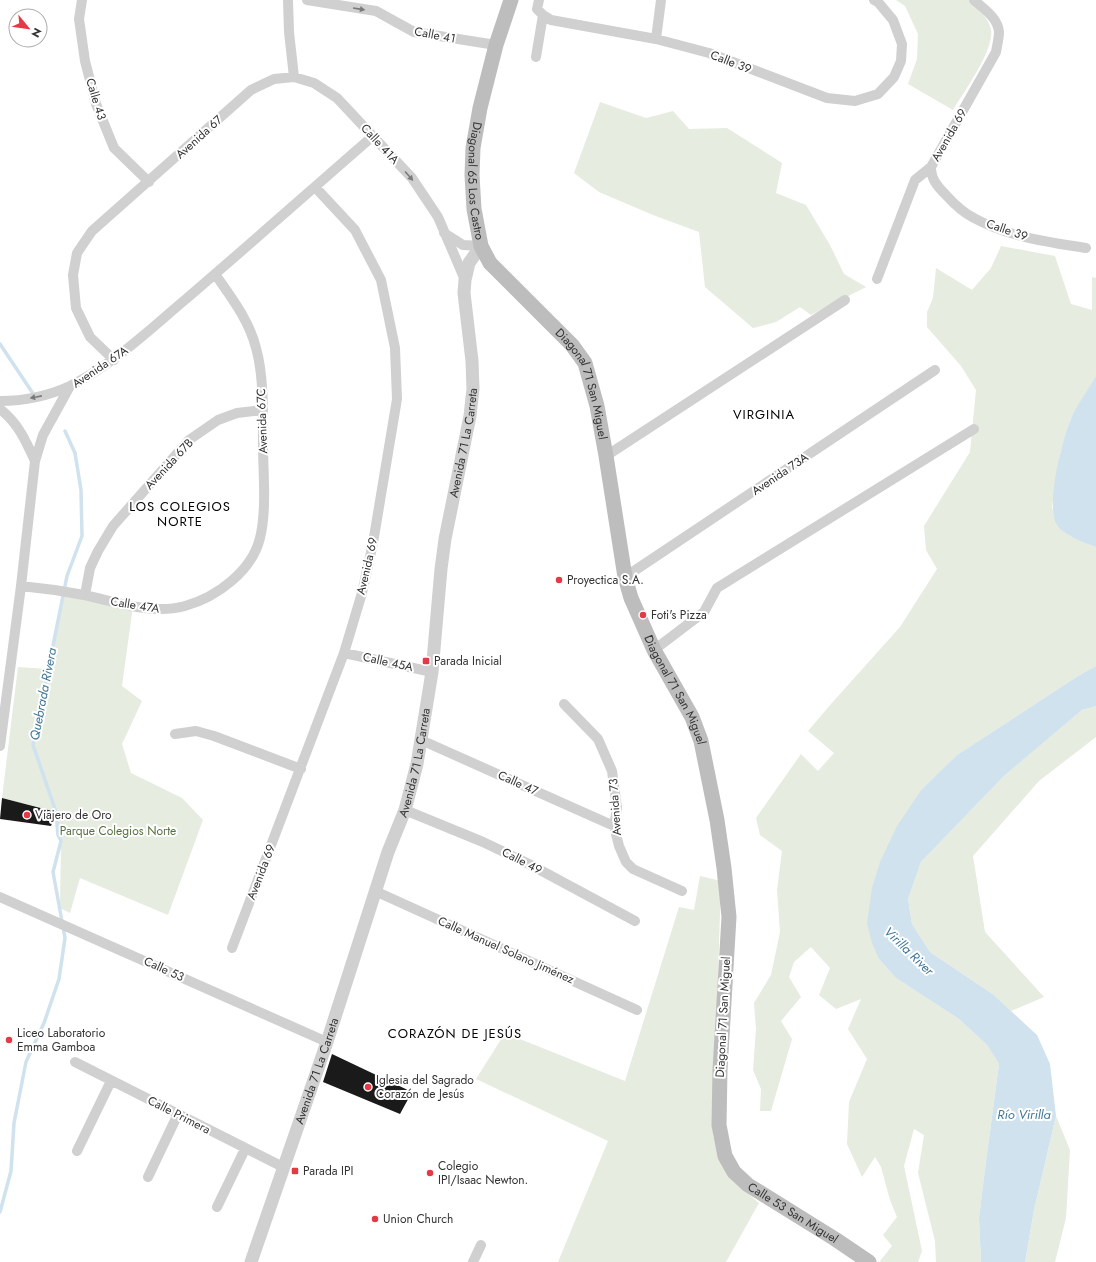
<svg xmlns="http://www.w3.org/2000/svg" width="1096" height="1262" font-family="Jost,sans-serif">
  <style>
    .green { fill: #e6ecdf }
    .water { fill: #cfe2ee }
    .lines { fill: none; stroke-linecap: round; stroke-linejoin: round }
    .stream { stroke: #cfe2ee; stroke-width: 3.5 }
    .building { fill: #1a1a1a }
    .minor { stroke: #d0d0d0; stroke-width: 10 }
    .tertiary { stroke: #d0d0d0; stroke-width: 13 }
    .secondary { stroke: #bdbdbd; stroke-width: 15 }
    .oneway { fill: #7a7a7a }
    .poi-dot { fill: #e63946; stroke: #fff; stroke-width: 1.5 }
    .labels { text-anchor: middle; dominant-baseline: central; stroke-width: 4; stroke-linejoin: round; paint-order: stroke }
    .street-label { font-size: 12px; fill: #333; stroke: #fff }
    .poi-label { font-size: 12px; fill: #333; stroke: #fff; text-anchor: start }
    .park-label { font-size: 12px; fill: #56703f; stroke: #fff }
    .neighbourhood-label { font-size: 13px; letter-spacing: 1px; fill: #000; stroke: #fff }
    .water-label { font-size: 13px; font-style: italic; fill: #3f7597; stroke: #fff }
  </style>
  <rect width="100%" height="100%" fill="#fff"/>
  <path class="green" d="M896 0H969C977 8 988 17 991 29 995 49 964 92 953 110L908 84 917 59 918 34 905 6Z
    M600 102 646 118 673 111 689 129 727 128 782 163 776 193 806 205 830 245 844 274 866 287 811 315 800 307 776 322 753 328 705 287 699 232 653 215 599 192 574 173Z
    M1001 246 1055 256 1071 304 1092 310V277L1096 278V376L1070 420 1060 454 1052 507 1057 525 1070 536 1096 547V666L1078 676 957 755 922 789 879 959 896 978 959 1019 987 1045 999 1064 984 1177 979 1218 981 1262H936L935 1241 918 1173 924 1135 914 1129 904 1166 922 1251 918 1262H881L880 1261 892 1246 883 1235 897 1217 890 1200 881 1167 875 1157 862 1177 847 1144 849 1102 867 1059 848 1029 861 999 836 1009 819 995 830 968 811 947 794 962 789 977 801 997 781 1021 792 1039 771 1111H760L761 1089 753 1070 756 1029 754 1003 771 975 780 932 777 890 782 851 760 835 756 818 801 754 818 771 834 753 808 731 831 704 900 627 937 569 926 550 924 526 970 452 976 390 961 366 927 327V312L933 298 936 268 972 290 991 268Z
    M62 594 133 606 122 686 142 701 122 744 131 773 182 798 203 820 168 915 80 878 70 913 60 908 61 841 56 812 2 798 18 667 47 669Z
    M1096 706V737L1039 781 973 856 985 932 1044 997 1011 1011 994 995 930 952 912 924 908 899 921 862 1004 776 1082 710Z
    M700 876 721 881 713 1136 734 1182 759 1203 726 1262H558L608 1141 476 1079 505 1033 625 1081 679 907 694 910Z
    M1056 1116 1070 1150 1066 1218 1055 1262H1025L1034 1210Z"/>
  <path class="water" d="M1096 376V547C1085 543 1063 535 1057 525 1045 506 1062 442 1070 421 1076 406 1088 390 1096 376Z
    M1096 666V706L1082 710 1004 776 921 862 908 899 912 924 930 952 994 995 1011 1011 1037 1035 1050 1064 1056 1116 1034 1210 1025 1262H981L979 1218 984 1177 999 1064 987 1045 959 1019 896 978 879 959 872 943 867 923 872 888 880 862 897 826 922 789 957 755 1078 676Z"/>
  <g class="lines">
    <path class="stream" d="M0 344 32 392
      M0 1212 11 1171 14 1123 26 1062 44 1023 59 979 65 938 53 872 61 841 58 835 56 812 33 745 67 576 82 536 81 490 75 453 65 431"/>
  </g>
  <path class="building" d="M2 798 56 812 51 826 0 819Z
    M332 1054 412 1092 400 1114 323 1082Z"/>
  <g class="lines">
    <path class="minor" d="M82 0 79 19 85 61 96 104 114 148 149 182
      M288 0 289 32 294 77
      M307 0 376 11 414 32 496 45
      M543 15 551 20 656 39 709 53 827 98 855 101 878 94 894 77 901 61 902 44 893 20 878 2 874 0
      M656 39 661 0
      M536 57 543 15 537 9 539 0
      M931 167C931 179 937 186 946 195 954 204 964 213 974 218 1008 237 1049 242 1086 248
      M444 233 463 245 481 246
      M877 279 915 180 931 167 996 52C997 46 999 38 999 32 998 18 984 9 974 0
      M114 360 90 337 76 308 73 275 77 253 92 231 251 90 274 79 294 77 314 83 337 98 412 178 438 217 465 280
      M0 401C24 401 48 396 70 386 114 364 149 330 186 299 249 245 311 190 373 136
      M0 409C18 423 26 441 35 461
      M606 456 845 300
      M625 577 935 370
      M21 586C42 588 63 591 84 595 117 602 151 615 185 606 217 597 252 571 260 538 267 510 263 472 263 444 263 414 264 376 256 348 249 320 231 297 215 274
      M85 595 90 568 98 551 113 526 189 440 218 420 237 413 263 410
      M654 650 704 612 717 588 974 429
      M344 653 432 672
      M564 704 598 739 612 771 617 808 614 826 619 846 626 862 633 869 682 891
      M175 734 196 731 214 736 301 769
      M421 740 614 826
      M0 746 21 586 35 461 43 435 70 386
      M405 810 483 842 529 864 635 921
      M375 891 637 1010
      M0 897 327 1042
      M232 948 344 653 362 593 373 543 397 399 395 348 381 280 355 230 315 187
      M75 1062 283 1167
      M77 1151 111 1081
      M148 1177 178 1114
      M217 1207 245 1149
      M473 1262 481 1245"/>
    <path class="tertiary" id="s1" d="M251 1262 327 1042 388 852 405 810 417 764 432 672 441 569 445 539 470 416 473 389 472 361 464 293 465 280 469 263 481 246"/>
    <path class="secondary" id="s2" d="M511 0 496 45 480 108 473 148 472 175 474 209 481 246 490 263 572 345 585 363 597 406 606 456 625 577 631 598 654 650 692 717 701 741 717 820 724 868 729 917 720 1070 719 1125 725 1156 734 1172 748 1185 835 1239 869 1262"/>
  </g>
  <defs><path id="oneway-solid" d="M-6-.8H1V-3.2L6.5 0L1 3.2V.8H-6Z"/></defs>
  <g class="oneway">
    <use href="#oneway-solid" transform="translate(359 9) rotate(9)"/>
    <use href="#oneway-solid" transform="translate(409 176) rotate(49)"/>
    <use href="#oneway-solid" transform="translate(36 397) rotate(169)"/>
  </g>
  <g class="poi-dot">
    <circle cx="559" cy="580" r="4"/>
    <circle cx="643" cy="615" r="4"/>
    <rect x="422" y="657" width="8" height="8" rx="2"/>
    <circle cx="27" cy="815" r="4"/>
    <circle cx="9" cy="1040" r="4"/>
    <circle cx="368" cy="1087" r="4"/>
    <rect x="291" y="1167" width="8" height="8" rx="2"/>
    <circle cx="430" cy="1173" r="4"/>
    <circle cx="375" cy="1219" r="4"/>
  </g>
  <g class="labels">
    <g class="street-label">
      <text transform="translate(435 35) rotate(11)">Calle 41</text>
      <text transform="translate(731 62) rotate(21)">Calle 39</text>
      <text transform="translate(96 99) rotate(73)">Calle 43</text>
      <text transform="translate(949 135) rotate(-60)">Avenida 69</text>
      <text transform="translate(199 137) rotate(-42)">Avenida 67</text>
      <text transform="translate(380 144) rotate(47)">Calle 41A</text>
      <text stroke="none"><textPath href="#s2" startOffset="186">Diagonal 65 Los Castro</textPath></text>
      <text transform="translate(1007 230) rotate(19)">Calle 39</text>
      <text transform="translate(100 367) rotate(-34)">Avenida 67A</text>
      <text stroke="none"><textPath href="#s2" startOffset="427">Diagonal 71 San Miguel</textPath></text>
      <text transform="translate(262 421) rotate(-92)">Avenida 67C</text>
      <text stroke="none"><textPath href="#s1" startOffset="850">Avenida 71 La Carreta</textPath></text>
      <text transform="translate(169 464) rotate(-47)">Avenida 67B</text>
      <text transform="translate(780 474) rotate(-34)">Avenida 73A</text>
      <text transform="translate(367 566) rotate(-77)">Avenida 69</text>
      <text transform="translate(135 605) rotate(9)">Calle 47A</text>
      <text transform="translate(388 662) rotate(12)">Calle 45A</text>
      <text stroke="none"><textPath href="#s2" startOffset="751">Diagonal 71 San Miguel</textPath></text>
      <text stroke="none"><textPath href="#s1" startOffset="526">Avenida 71 La Carreta</textPath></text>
      <text transform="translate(518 783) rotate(24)">Calle 47</text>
      <text transform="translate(615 807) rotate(-94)">Avenida 73</text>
      <text transform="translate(522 861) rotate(27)">Calle 49</text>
      <text transform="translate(261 872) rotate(-69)">Avenida 69</text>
      <text transform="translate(506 950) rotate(24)">Calle Manuel Solano Jiménez</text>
      <text transform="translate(164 969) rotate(24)">Calle 53</text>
      <text transform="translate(723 1017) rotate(-87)">Diagonal 71 San Miguel</text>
      <text stroke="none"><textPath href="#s1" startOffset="202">Avenida 71 La Carreta</textPath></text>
      <text transform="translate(179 1115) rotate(27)">Calle Primera</text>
      <text stroke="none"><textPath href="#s2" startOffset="1317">Calle 53 San Miguel</textPath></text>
    </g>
    <g class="poi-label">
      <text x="567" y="580">Proyectica S.A.</text>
      <text x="651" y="615">Foti's Pizza</text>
      <text x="434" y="661">Parada Inicial</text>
      <text x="35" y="815">Viajero de Oro</text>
      <text x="17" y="1033">Liceo Laboratorio<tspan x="17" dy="14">Emma Gamboa</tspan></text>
      <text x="376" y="1080">Iglesia del Sagrado<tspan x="376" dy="14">Corazón de Jesús</tspan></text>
      <text x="438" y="1166">Colegio<tspan x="438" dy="14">IPI/Isaac Newton.</tspan></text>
      <text x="303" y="1171">Parada IPI</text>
      <text x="383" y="1219">Union Church</text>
    </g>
    <g class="park-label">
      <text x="118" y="831">Parque Colegios Norte</text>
    </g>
    <g class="neighbourhood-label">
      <text x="764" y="414">VIRGINIA</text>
      <text x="180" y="506">LOS COLEGIOS<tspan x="180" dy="15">NORTE</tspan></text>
      <text x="455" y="1033">CORAZÓN DE JESÚS</text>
    </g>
    <g class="water-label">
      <text transform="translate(43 694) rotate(-79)">Quebrada Rivera</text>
      <text transform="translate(909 951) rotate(44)">Virilla River</text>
      <text x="1024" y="1114">Río Virilla</text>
    </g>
  </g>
  <g transform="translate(28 28) rotate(119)"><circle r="19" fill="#ffffff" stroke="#adadad"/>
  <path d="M0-3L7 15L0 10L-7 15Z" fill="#e63946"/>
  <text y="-6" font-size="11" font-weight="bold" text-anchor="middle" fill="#333333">N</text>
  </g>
</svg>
